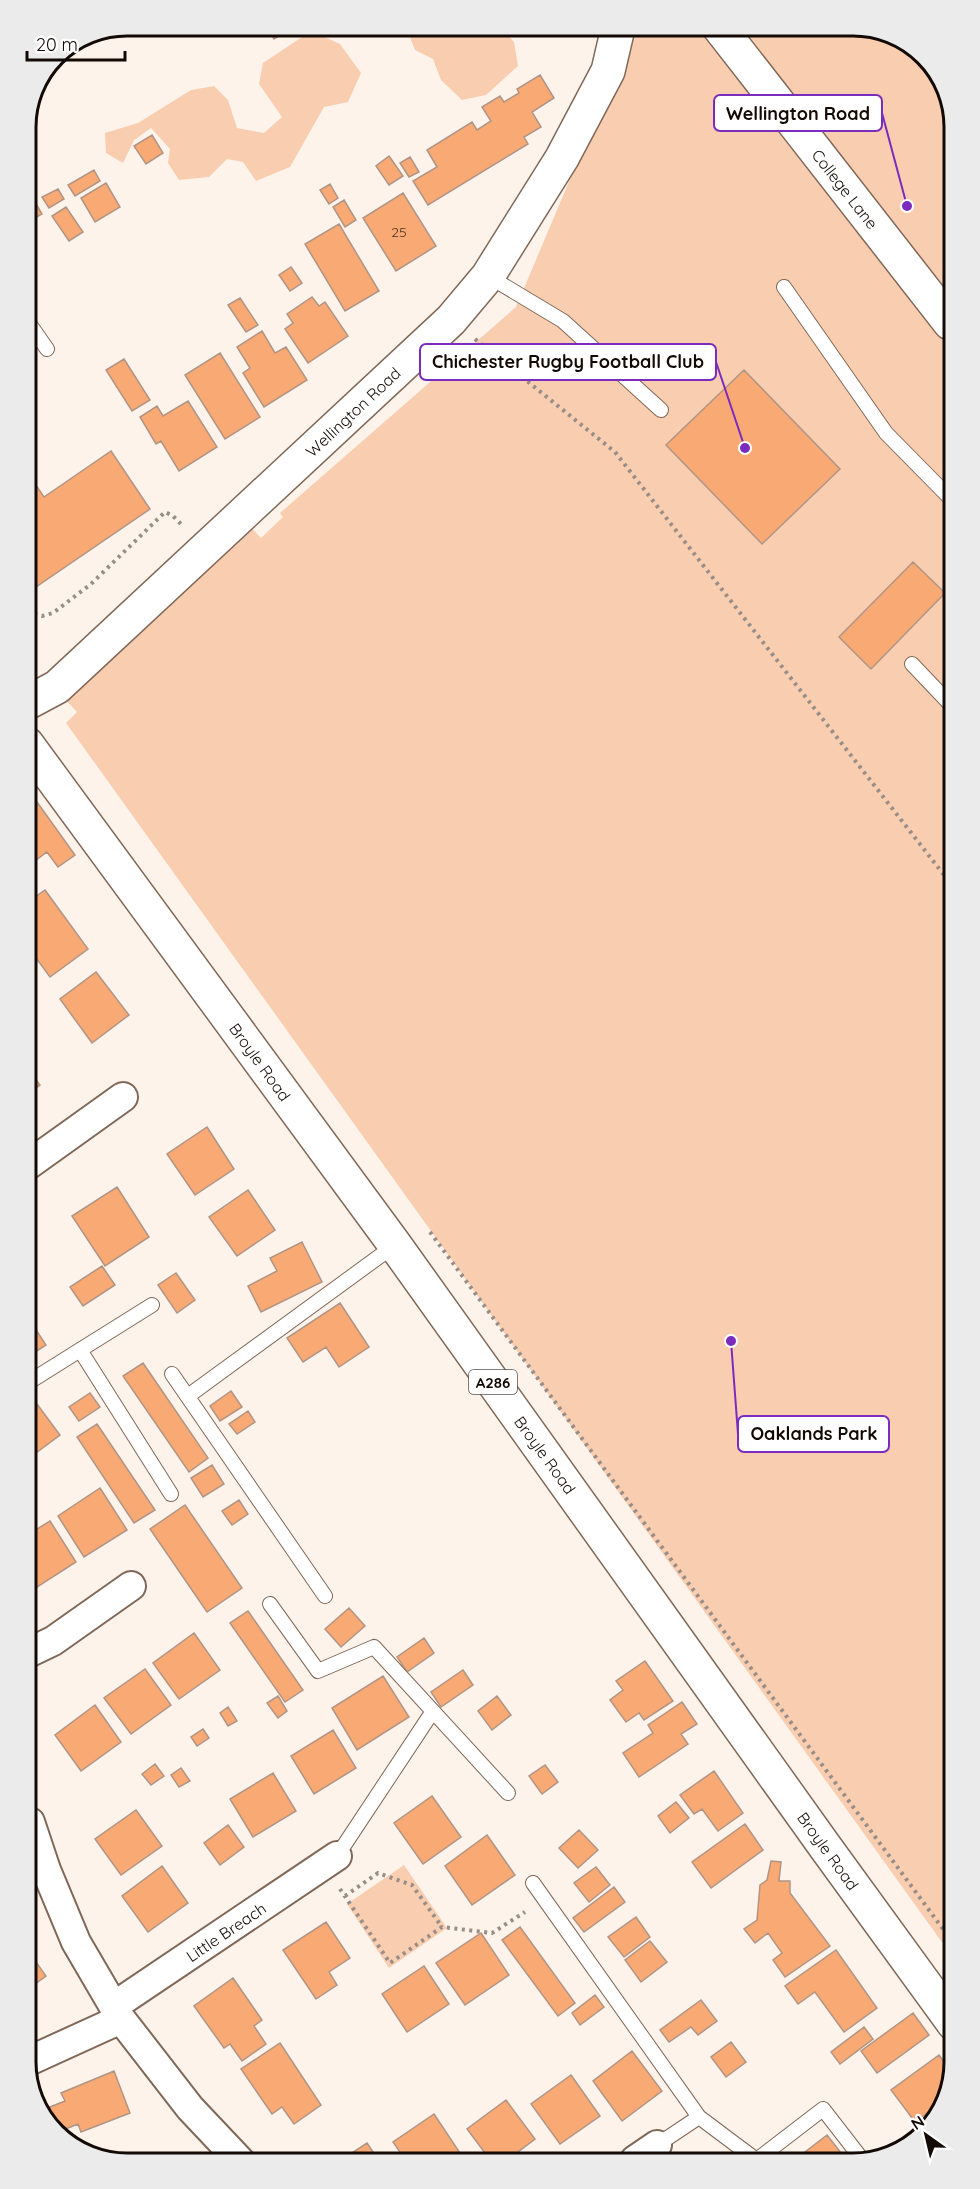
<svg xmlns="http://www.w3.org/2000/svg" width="980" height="2189" font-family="Quicksand,sans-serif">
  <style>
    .green { fill: #f9cdb0 }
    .building { fill: #f9a973; stroke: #b09585; stroke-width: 1.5 }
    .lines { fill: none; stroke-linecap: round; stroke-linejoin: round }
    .lane-casing { stroke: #806858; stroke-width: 16 }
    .street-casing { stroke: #806858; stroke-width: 32 }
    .secondary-casing { stroke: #806858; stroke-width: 36 }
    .primary-casing { stroke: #806858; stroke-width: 36 }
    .path { stroke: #988d87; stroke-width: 4; stroke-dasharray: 3 4.5; stroke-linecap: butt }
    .lane { stroke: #fff; stroke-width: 14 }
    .street { stroke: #fff; stroke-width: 28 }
    .secondary { stroke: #fff; stroke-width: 33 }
    .primary { stroke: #fff; stroke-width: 33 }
    .labels { text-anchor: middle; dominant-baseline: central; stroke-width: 4.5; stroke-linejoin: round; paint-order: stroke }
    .number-label { font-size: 14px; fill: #4c3220 }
    .shield { fill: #fff; stroke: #5a5450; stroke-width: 1.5 }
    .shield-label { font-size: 15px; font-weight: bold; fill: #130a05 }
    .street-label { font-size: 16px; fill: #130a05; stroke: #fff }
    .rim { fill: none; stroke: #130a05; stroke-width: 3 }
    .leader { fill: none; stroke: #7b2cbf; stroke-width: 2 }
    .callout-dot { fill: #7b2cbf; stroke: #fff; stroke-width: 2 }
    .callout { fill: #fff; stroke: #7b2cbf; stroke-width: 2 }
    .callout-label { font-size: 18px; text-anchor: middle; font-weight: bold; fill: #130a05 }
  </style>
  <rect width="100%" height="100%" fill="#fef3eb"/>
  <path class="green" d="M860 26 915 47 949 94 954 1959 66 723 77 712 58 692 243 519 261 538 283 517 280 513 516 307 634 28Z
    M502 29 514 42 518 66 486 95 462 100 441 80 433 59 415 50 407 30Z
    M311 31 340 44 361 73 348 102 324 107 290 167 256 181 243 162 227 159 209 177 179 180 168 163 170 149 151 128 134 140 123 163 106 153 105 133 138 123 191 90 214 86 228 100 237 128 264 133 282 117 259 84 263 63Z
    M404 1865 447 1928 389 1968 347 1904Z"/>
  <path class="building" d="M269 31H284L285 32 274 39Z
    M540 75 554 98 532 112 541 127 524 137 528 144 428 205 413 181 437 167 427 150 472 122 477 130 491 121 482 107 500 96 504 102 519 93 517 89Z
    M152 135 163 153 146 164 134 146Z
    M389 156 403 176 389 185 376 166Z
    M410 157 419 172 409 177 400 163Z
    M94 170 100 181 75 196 68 185Z
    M106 183 120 207 95 222 81 198Z
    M330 184 338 198 329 204 320 190Z
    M58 189 64 199 49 208 42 197Z
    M403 193 436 246 396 271 363 218Z
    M344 200 356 220 345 227 333 207Z
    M35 202 42 214 26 223V207Z
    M66 207 83 232 69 241 52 216Z
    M339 224 379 291 345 311 305 244Z
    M291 267 302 283 290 291 279 275Z
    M312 297 319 306 325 302 348 336 308 363 285 329 293 323 287 314Z
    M240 298 258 325 246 332 228 305Z
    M262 331 275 353 286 347 307 380 264 407 243 373 250 368 237 347Z
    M220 353 260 417 225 439 185 375Z
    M124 359 150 400 132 411 106 370Z
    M744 370 840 469 762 544 666 445Z
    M188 401 217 447 179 471 161 441 156 444 140 417 157 406 163 416Z
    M111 451 150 509 27 593V472L44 497Z
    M913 562 945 593 871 669 839 637Z
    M27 788 75 855 58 867 47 852 28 866V841L35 836 28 826Z
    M45 890 88 949 50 977 28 947V902Z
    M96 972 129 1015 92 1043 60 999Z
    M28 1069 40 1085 28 1094Z
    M207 1127 234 1169 195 1195 167 1154Z
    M117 1187 149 1237 105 1266 72 1216Z
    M248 1190 275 1230 237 1256 209 1217Z
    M302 1242 322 1282 261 1312 248 1286 277 1271 270 1258Z
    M102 1266 115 1285 83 1306 70 1287Z
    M176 1273 195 1300 177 1313 158 1285Z
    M340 1303 369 1347 339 1367 326 1347 303 1362 287 1338Z
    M29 1319 46 1345 29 1356Z
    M143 1363 208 1458 189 1472 123 1376Z
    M231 1391 242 1407 220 1421 210 1406Z
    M90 1393 100 1407 79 1421 69 1407Z
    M34 1400 60 1435 29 1458V1404Z
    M248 1411 255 1422 237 1434 229 1424Z
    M97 1424 155 1510 134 1523 77 1437Z
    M212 1465 224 1484 203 1497 191 1478Z
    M100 1488 127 1530 84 1557 58 1516Z
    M239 1500 248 1514 232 1525 222 1511Z
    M185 1505 242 1588 207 1612 150 1529Z
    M50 1521 76 1562 34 1589 30 1582 29 1534Z
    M349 1608 365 1626 341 1647 325 1629Z
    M248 1611 303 1690 285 1702 230 1623Z
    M194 1633 220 1670 179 1699 153 1663Z
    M424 1638 434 1653 407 1672 397 1657Z
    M645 1661 673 1701 644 1720 639 1713 626 1722 610 1700 623 1690 616 1681Z
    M145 1669 171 1705 131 1734 104 1698Z
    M463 1670 473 1685 441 1707 431 1692Z
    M383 1676 409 1717 357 1750 332 1708Z
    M278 1696 287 1711 278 1718 267 1703Z
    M497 1696 511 1715 492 1730 478 1711Z
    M682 1702 697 1724 681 1734 688 1744 639 1777 623 1753 653 1733 648 1725Z
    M95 1705 121 1742 81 1771 55 1735Z
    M228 1707 237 1721 228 1726 220 1713Z
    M203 1729 209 1738 197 1746 191 1737Z
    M333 1730 356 1768 314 1794 291 1756Z
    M155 1764 164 1776 151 1785 142 1774Z
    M545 1765 558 1782 542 1794 529 1776Z
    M181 1768 190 1781 179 1787 171 1775Z
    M714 1771 743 1813 718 1831 702 1809 694 1814 680 1795Z
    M273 1773 296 1811 253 1837 230 1799Z
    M432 1796 461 1837 423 1864 394 1823Z
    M676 1802 689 1818 670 1833 658 1816Z
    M136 1810 162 1846 121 1875 95 1839Z
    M745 1824 763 1850 711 1888 692 1862Z
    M228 1825 244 1847 220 1865 204 1843Z
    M579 1830 598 1850 578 1868 559 1848Z
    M487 1835 515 1875 472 1905 445 1866Z
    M771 1861 781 1862 779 1881H790V1893L830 1946 785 1977 773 1960 782 1953 768 1933 755 1943 744 1929 757 1920 760 1885 767 1880Z
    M162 1866 188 1903 148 1932 122 1896Z
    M596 1867 610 1885 589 1902 574 1883Z
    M614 1887 625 1902 584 1932 573 1918Z
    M636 1917 650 1937 624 1957 608 1937Z
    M326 1922 350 1958 329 1972 337 1985 316 1999 283 1950Z
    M520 1927 575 2003 558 2016 502 1940Z
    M481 1933 509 1975 465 2005 436 1963Z
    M650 1941 667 1962 641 1982 625 1960Z
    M836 1950 877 2008 844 2032 815 1992 798 2004 785 1986Z
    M31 1955 46 1976 31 1987Z
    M424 1966 449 2004 407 2032 382 1994Z
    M233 1978 262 2020 254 2026 266 2044 242 2061 230 2044 224 2048 194 2006Z
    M595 1995 604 2007 580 2025 572 2013Z
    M701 2000 717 2021 698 2035 691 2027 669 2042 660 2030Z
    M913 2013 929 2035 877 2073 861 2051Z
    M864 2027 873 2039 840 2064 831 2052Z
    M731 2042 746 2062 726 2077 711 2057Z
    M280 2043 321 2105 294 2124 282 2107 272 2114 241 2069Z
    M632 2051 662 2091 622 2121 593 2081Z
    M939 2055 951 2072 942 2102 915 2122 891 2090Z
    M114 2071 130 2113 81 2132 78 2124 58 2132 42 2110 65 2101 61 2093Z
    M571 2075 600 2116 560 2144 531 2104Z
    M506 2100 535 2139 506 2161H491L467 2129Z
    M434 2114 460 2153 448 2161H406L393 2142Z
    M827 2135 845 2158 796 2159Z
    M367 2143 379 2161 338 2162Z"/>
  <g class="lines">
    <defs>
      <path id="lane" d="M488 276 563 321 661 410
        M784 287 886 433 950 498
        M26 319 47 349
        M912 664 951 705
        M80 1350 152 1305
        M172 1374 325 1596
        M29 1382 80 1350 171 1494
        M188 1396 395 1245
        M270 1604 318 1671 374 1647 508 1793
        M337 1856 433 1711
        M533 1883 699 2117 657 2145
        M699 2117 755 2159
        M758 2159 823 2109 861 2158"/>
      <path id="street" d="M28 1165 123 1097
        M30 1652 53 1641 131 1586
        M30 1822 46 1870 76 1942 121 2019 190 2108 241 2162
        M114 2006 337 1856
        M31 2060 121 2019
        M635 2160 657 2145"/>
      <path id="secondary" d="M719 27 950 323
        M27 703 57 687 451 320 488 276 562 158 608 71 618 28"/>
      <path id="primary" d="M27 744 395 1245 826 1848 954 2024"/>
    </defs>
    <use href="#lane" class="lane-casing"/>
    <use href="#street" class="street-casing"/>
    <use href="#secondary" class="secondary-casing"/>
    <use href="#primary" class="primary-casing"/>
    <path class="path" d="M475 339 615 452 951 884
      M27 612 42 616 53 613 91 584 165 512 173 516 182 525
      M430 1232 954 1944
      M340 1889 390 1963 442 1927 492 1933 525 1912
      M345 1896 378 1873 412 1885 442 1927"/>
    <use href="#lane" class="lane"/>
    <use href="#street" class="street"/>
    <use href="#secondary" class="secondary"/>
    <use href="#primary" class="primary"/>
  </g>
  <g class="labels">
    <g class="number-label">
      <text x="399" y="232">25</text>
    </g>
    <rect class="shield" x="469" y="1370" width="48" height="24" rx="4.5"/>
    <g class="shield-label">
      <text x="493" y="1382">A286</text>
    </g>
    <g class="street-label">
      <text transform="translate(845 189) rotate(52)">College Lane</text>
      <text transform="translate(353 412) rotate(-43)">Wellington Road</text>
      <text transform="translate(260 1062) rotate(54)">Broyle Road</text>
      <text transform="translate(545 1455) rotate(54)">Broyle Road</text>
      <text transform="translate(828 1851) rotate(54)">Broyle Road</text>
      <text transform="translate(226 1932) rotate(-34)">Little Breach</text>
    </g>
  </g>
  <path d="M0 0H980V2189H0ZM127 36H853A91 91 0 0 1 944 127V2062A91 91 0 0 1 853 2153H127A91 91 0 0 1 36 2062V127A91 91 0 0 1 127 36Z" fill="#ecebeb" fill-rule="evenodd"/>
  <path class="rim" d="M127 36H853A91 91 0 0 1 944 127V2062A91 91 0 0 1 853 2153H127A91 91 0 0 1 36 2062V127A91 91 0 0 1 127 36Z"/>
  <path class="leader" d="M907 206L882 113M745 448L716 362M731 1341L738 1434"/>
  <g class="callout-dot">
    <circle cx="907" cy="206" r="6"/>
    <circle cx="745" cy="448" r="6"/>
    <circle cx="731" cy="1341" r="6"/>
  </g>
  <g class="callout">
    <rect x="714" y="95" width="168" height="36" rx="6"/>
    <rect x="420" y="344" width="296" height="36" rx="6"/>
    <rect x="738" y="1416" width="151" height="36" rx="6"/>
  </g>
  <g class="callout-label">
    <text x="798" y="120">Wellington Road</text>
    <text x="568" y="368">Chichester Rugby Football Club</text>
    <text x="814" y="1440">Oaklands Park</text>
  </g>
  <g transform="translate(926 2135) rotate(326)" stroke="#ffffff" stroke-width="4.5" paint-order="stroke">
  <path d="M0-4.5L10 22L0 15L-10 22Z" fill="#130a05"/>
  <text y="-9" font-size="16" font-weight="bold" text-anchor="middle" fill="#130a05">N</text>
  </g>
  <path d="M27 51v9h98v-9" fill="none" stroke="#130a05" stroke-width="3"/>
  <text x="36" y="51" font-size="18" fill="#130a05" stroke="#ffffff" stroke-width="4.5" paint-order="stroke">20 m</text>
</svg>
